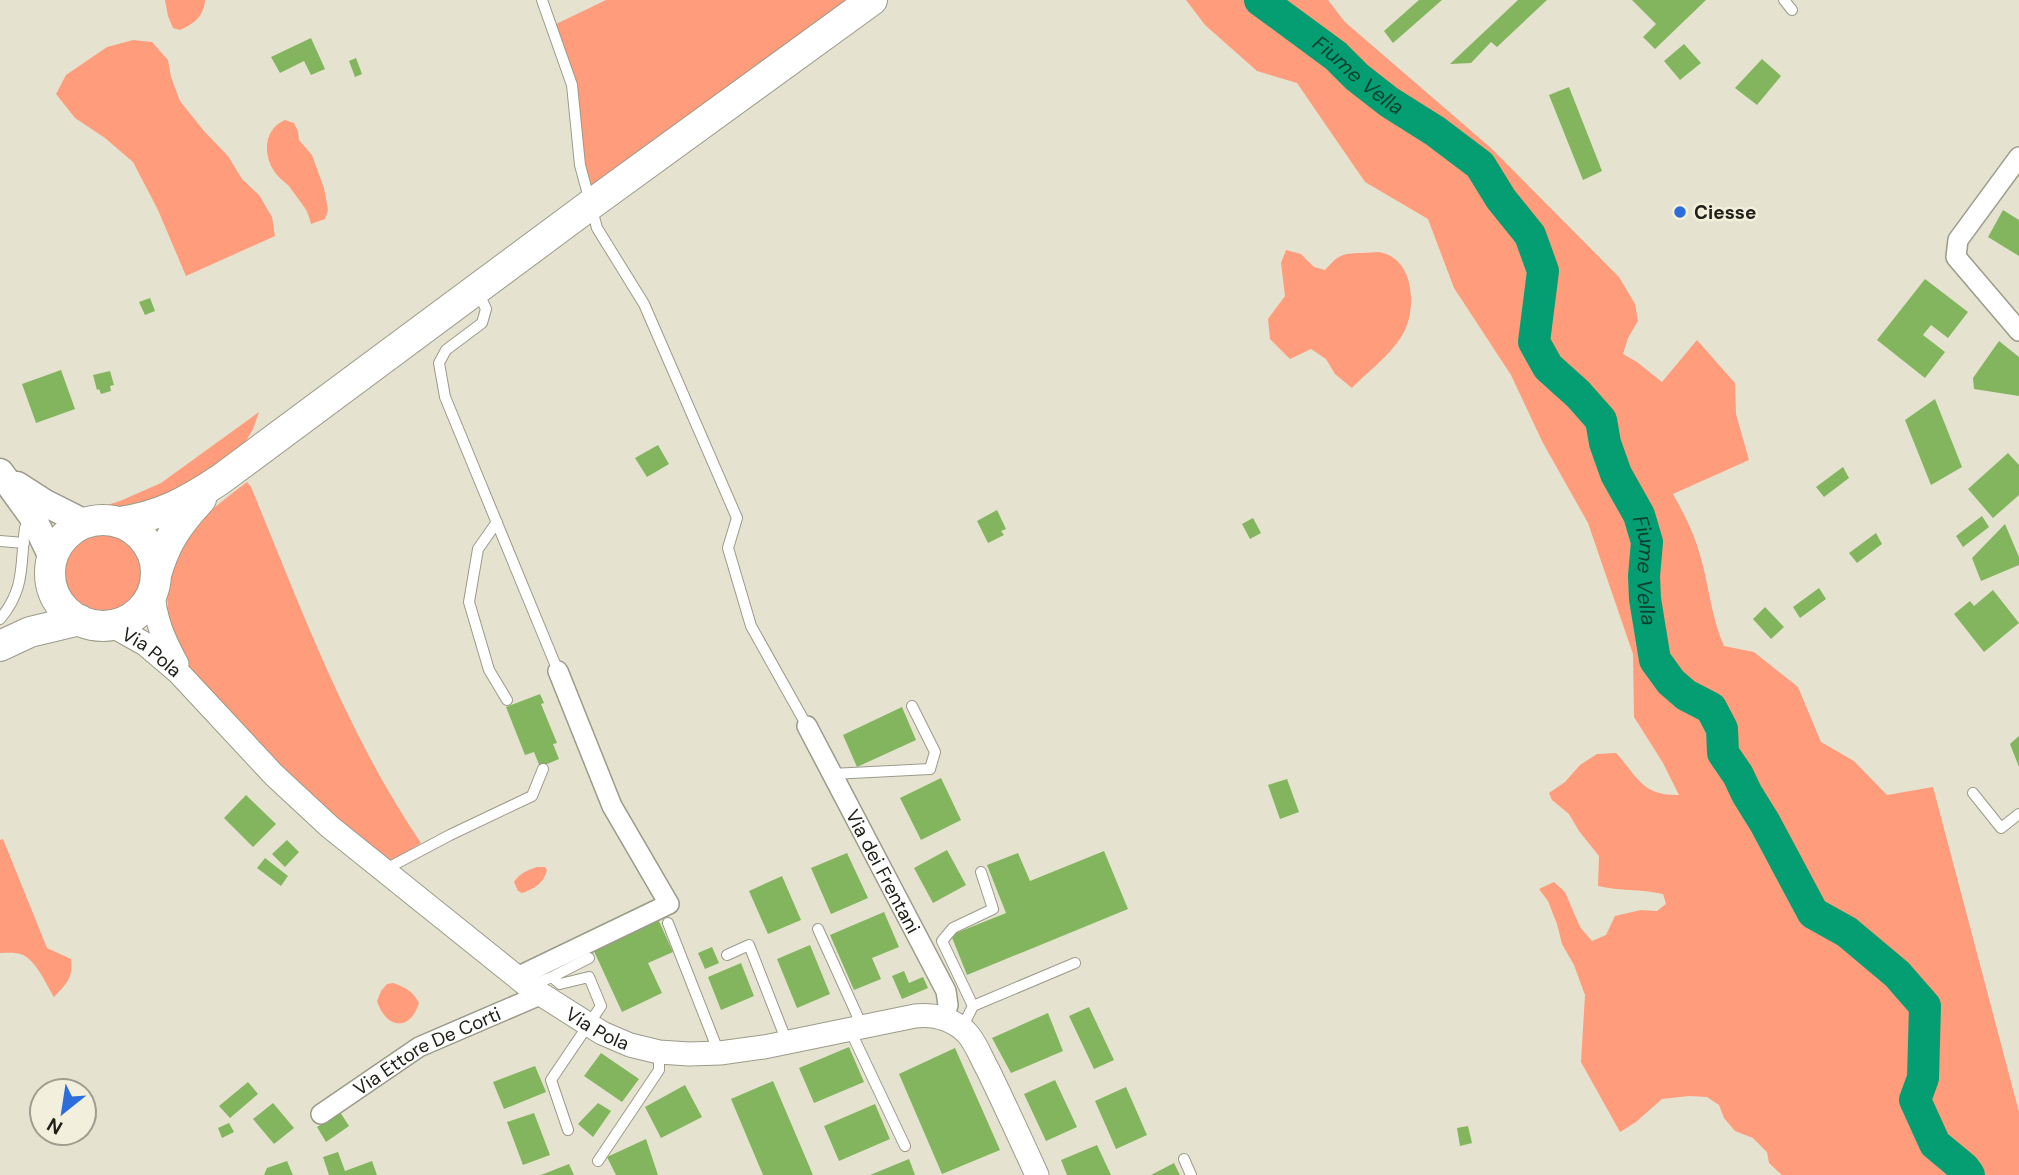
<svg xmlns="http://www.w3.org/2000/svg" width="2019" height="1175" font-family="'DM Sans',sans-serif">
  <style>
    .green { fill: #fe9c7c }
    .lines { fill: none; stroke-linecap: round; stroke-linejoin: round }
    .river { stroke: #049e72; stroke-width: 32 }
    .building { fill: #82b55d }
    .service-casing { stroke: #9c9a89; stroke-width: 12 }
    .minor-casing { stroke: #9c9a89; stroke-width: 22 }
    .tertiary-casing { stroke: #9c9a89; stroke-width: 25 }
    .secondary-casing { stroke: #9c9a89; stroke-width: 29 }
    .primary-casing { stroke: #9c9a89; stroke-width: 32 }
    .service { stroke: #fff; stroke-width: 10 }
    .minor { stroke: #fff; stroke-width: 19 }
    .tertiary { stroke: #fff; stroke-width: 23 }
    .secondary { stroke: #fff; stroke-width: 26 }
    .primary { stroke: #fff; stroke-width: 30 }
    .poi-dot { fill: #2b6dda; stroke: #f2f0dd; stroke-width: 2.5 }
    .labels { text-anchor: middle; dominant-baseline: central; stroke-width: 5; stroke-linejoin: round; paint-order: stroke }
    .poi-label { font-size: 19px; font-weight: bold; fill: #212019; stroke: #f2f0dd; text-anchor: start }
    .street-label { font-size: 19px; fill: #212019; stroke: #f2f0dd }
    .water-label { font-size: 21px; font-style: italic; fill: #0b412e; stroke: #f2f0dd }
  </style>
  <rect width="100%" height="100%" fill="#e5e3d0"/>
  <path class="green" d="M165 0H205C204 16 194 24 180 30L173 28 168 16Z
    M606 0H853L587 192 572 85 552 26Z
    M1186 0H1328L1345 22 1491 148 1619 277 1635 304 1638 321 1628 338 1623 354 1637 362 1662 382 1697 340 1735 383 1736 414 1749 460 1673 494C1684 514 1694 533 1700 555 1709 585 1711 617 1724 646L1754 652 1798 687 1821 742 1854 761 1887 795 1933 787 2019 1112V1175H1782L1769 1163 1767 1152 1753 1138 1735 1131 1724 1118 1719 1105 1707 1097 1689 1096 1662 1099 1636 1122 1620 1132 1581 1062 1585 995 1574 965 1562 944 1557 924 1548 901 1539 889 1554 882 1565 892 1580 927 1592 941 1606 935 1615 916 1641 910 1657 911 1666 904 1663 894C1641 889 1619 891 1598 886L1599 856 1579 831 1569 814 1552 800 1549 793 1565 782 1580 765 1597 754 1616 753C1638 777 1642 796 1679 795L1663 763 1634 717 1633 654 1588 523 1543 443 1511 375 1454 288 1428 219 1365 182 1297 83 1257 71 1205 25Z
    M133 40 152 42 168 60 171 77 180 101 204 131 228 156 242 179 259 195 272 217 275 236 186 276 158 210 133 162 105 138 75 118 56 94 66 75 107 47Z
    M285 120 294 123 298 131 299 140 312 155 324 188 328 210 325 219 311 224C309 216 307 210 302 204 298 198 293 192 289 186 285 182 280 179 277 175 262 157 263 129 285 120Z
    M1286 250 1301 254 1314 267 1325 270C1330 265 1335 258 1341 256 1347 253 1356 253 1363 253 1368 253 1374 252 1379 252 1409 257 1415 293 1409 318 1403 347 1371 368 1352 388L1335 374 1326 359 1311 349 1290 359 1270 339 1268 319 1285 296 1281 263Z
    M259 412 253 429 244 444 190 484 141 509 104 506 120 501 161 483Z
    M247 482 251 487C301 608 347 734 421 843L386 865 334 823 180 658 161 606H168C167 597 165 587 167 578 178 533 213 508 247 482Z
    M64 574a39 39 0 1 1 78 0a39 39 0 1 1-78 0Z
    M3 839 47 948 71 959C73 979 67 983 54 997 46 984 37 962 23 955 16 952 7 953 0 953V840Z
    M537 867H545L547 870C544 883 534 889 522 893L518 891 514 882C520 873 528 870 537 867Z
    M393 983C405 987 413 991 419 1003 410 1032 386 1029 377 1001L381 991 387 984Z"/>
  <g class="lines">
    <path class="river" id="s1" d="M1260 0 1336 56 1357 77 1389 102 1435 131 1480 165 1501 199 1530 235 1543 271 1534 342 1548 367 1578 394 1601 420 1605 443 1616 474 1639 515 1647 542 1644 576 1645 599 1655 660 1671 682 1686 695 1711 708 1722 729 1723 753 1738 775 1747 794 1765 823 1813 913 1847 932 1897 974 1925 1006 1923 1078 1915 1100 1935 1144 1964 1168 1969 1175"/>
  </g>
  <path class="building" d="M1419 0H1442L1393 43 1384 31Z
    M1518 0H1547L1497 47 1491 42 1471 63 1450 64Z
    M1632 0H1706L1655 49 1643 37 1656 24Z
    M311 38 325 69 311 75 304 61 280 73 271 57Z
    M1684 44 1701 63 1680 80 1664 61Z
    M356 58 362 74 355 77 349 61Z
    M1762 59 1781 76 1757 105 1735 88Z
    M1569 87 1602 171 1583 180 1549 95Z
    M2003 210 2019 220V256L1988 237Z
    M1925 279 1968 312 1948 338 1931 325 1923 335 1945 352 1925 378 1877 340Z
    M150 298 155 311 145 315 139 302Z
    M1999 341 2019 357V396L1974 389 1973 378Z
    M61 370 75 409 36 423 22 384Z
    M110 371 114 385 110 386 111 391 101 394 99 389 97 390 93 375Z
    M1935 399 1962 467 1931 485 1905 420Z
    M658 445 669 464 647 477 635 458Z
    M2008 453 2019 465V495L1993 518 1968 489Z
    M1843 467 1849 478 1824 497 1816 487Z
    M997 510 1006 529 1001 531 1004 535 988 543 977 521Z
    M1982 516 1989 527 1963 547 1956 536Z
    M1253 518 1261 533 1250 539 1242 524Z
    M2005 524 2019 557V565L1981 581 1972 558Z
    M1876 533 1882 544 1857 563 1849 553Z
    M1819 588 1826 599 1800 618 1793 607Z
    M1993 590 2019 623 1984 652 1954 614 1970 601 1974 606Z
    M1765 607 1784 627 1771 639 1753 619Z
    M540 694 544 703 541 704 557 743 553 744 559 759 540 767 534 752 525 755 506 707Z
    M902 707 916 740 857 767 843 735Z
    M2019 736V767L2010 744Z
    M941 778 961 820 921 840 900 798Z
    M1287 779 1299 812 1280 819 1268 785Z
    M246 795 276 824 253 847 224 818Z
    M287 840 299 852 285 867 272 854Z
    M947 850 966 885 933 903 914 868Z
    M1104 851 1128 909 967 975 951 935 1006 913 987 865 1018 853 1030 881Z
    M847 853 868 898 831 914 811 868Z
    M265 858 288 876 281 886 257 868Z
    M782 876 801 920 768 934 749 891Z
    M884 912 899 947 872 958 881 979 854 990 830 935Z
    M658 919 673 952 648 963 662 993 622 1012 593 949Z
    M810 945 830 994 797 1008 777 959Z
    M712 947 719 963 705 969 698 953Z
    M741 963 754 996 721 1010 708 977Z
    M904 971 909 983 923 977 928 988 902 999 892 976Z
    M1089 1007 1114 1060 1094 1069 1069 1016Z
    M1048 1013 1063 1051 1011 1073 992 1038Z
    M849 1047 864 1082 814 1103 799 1068Z
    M955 1048 1000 1150 942 1174 899 1074Z
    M601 1053 639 1079 622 1102 584 1076Z
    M535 1066 546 1092 504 1109 493 1082Z
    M1055 1080 1077 1127 1046 1141 1024 1094Z
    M773 1081 813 1175H763L731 1099Z
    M248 1082 258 1094 230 1118 219 1106Z
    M685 1085 702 1117 661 1138 645 1107Z
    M1126 1087 1147 1135 1116 1149 1095 1101Z
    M273 1103 294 1128 274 1144 253 1119Z
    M598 1103 611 1111 593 1137 578 1124Z
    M875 1104 890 1139 839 1161 824 1126Z
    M340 1112 349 1126 326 1142 317 1127Z
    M534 1113 550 1155 523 1165 507 1122Z
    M229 1123 234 1132 222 1138 218 1128Z
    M1468 1126 1472 1143 1460 1146 1457 1128Z
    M646 1139 658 1175H616L607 1157Z
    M1097 1145 1111 1175H1067L1061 1160Z
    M338 1152 345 1171 372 1161 377 1175H329L323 1157Z
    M909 1159 915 1175H870Z
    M287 1161 293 1175H264L267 1168Z
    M1174 1163 1180 1175H1151Z
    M569 1164 574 1175H541Z"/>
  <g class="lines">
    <defs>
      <path id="service" d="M542 0 572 85 580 165 597 228 644 304 737 518 728 548 751 626 807 726
        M1784 0 1792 10
        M478 292 486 309 482 323 446 350 439 363 445 397 558 671
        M497 522 478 549 469 602 489 670 507 700
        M0 541 24 543
        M0 619C26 588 20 564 25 528L28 522
        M832 774 930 769 935 752 912 706
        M1973 793 2001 828 2019 814
        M384 870 450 835 532 796 543 769
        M668 923 719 1053
        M818 929 862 1026
        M727 955 749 945 787 1042
        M552 977 560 984 589 977 601 1006 551 1080 568 1130
        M529 986 552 977 589 958
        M973 1006 942 941 953 928 993 909 981 872
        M962 1028 973 1006 1075 963
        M850 1030 905 1146
        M1184 1159 1191 1175
        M598 1161 659 1070V1052"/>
      <g id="minor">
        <path d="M2019 157 1958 240 1956 257 2019 331"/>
        <path id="s2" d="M807 726 946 991 948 1005 944 1019"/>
        <path d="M517 977 669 904 612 806 558 671"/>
        <path id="s3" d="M321 1114 419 1047 540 995"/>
      </g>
      <g id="tertiary">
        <path d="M153 590C154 618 164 640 177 664"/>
        <path id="s4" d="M111 625 145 644 178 672 274 775 330 827 528 986 602 1033 630 1045 659 1052 689 1054 720 1053 764 1047 915 1016C934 1014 952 1019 966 1032 976 1042 981 1058 988 1070 1005 1105 1021 1140 1037 1175"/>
      </g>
      <path id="secondary" d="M0 472 32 516 52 557
        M17 485 45 503 85 523"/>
      <path id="primary" d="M50 573a53 53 0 1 1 106 0a53 53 0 1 1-106 0Z
        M120 522C160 516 187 502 221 479L590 205 872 0
        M156 575C165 542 178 524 201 499
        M0 646 30 632 80 620"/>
    </defs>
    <use href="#service" class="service-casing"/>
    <use href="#minor" class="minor-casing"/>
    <use href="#tertiary" class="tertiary-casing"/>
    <use href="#secondary" class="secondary-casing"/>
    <use href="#primary" class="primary-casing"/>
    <use href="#service" class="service"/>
    <use href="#minor" class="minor"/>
    <use href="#tertiary" class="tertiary"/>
    <use href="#secondary" class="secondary"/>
    <use href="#primary" class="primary"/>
  </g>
  <circle class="poi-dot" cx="1680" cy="212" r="7"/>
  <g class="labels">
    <g class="poi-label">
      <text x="1694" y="212">Ciesse</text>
    </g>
    <g class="street-label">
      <text stroke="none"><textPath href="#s4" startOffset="49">Via Pola</textPath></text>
      <text stroke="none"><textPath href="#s2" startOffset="164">Via dei Frentani</textPath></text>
      <text stroke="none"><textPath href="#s4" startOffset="635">Via Pola</textPath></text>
      <text stroke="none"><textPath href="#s3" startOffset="124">Via Ettore De Corti</textPath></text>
    </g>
    <g class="water-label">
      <text stroke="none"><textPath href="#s1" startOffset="124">Fiume Vella</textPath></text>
      <text stroke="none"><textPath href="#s1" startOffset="735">Fiume Vella</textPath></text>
    </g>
  </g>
  <g transform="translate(63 1112) rotate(210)"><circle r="33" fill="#f2f0dd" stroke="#9e9d8f" stroke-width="2"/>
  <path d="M0-5L12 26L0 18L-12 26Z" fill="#2b6dda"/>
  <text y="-10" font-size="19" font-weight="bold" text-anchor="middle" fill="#212019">N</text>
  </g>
</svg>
